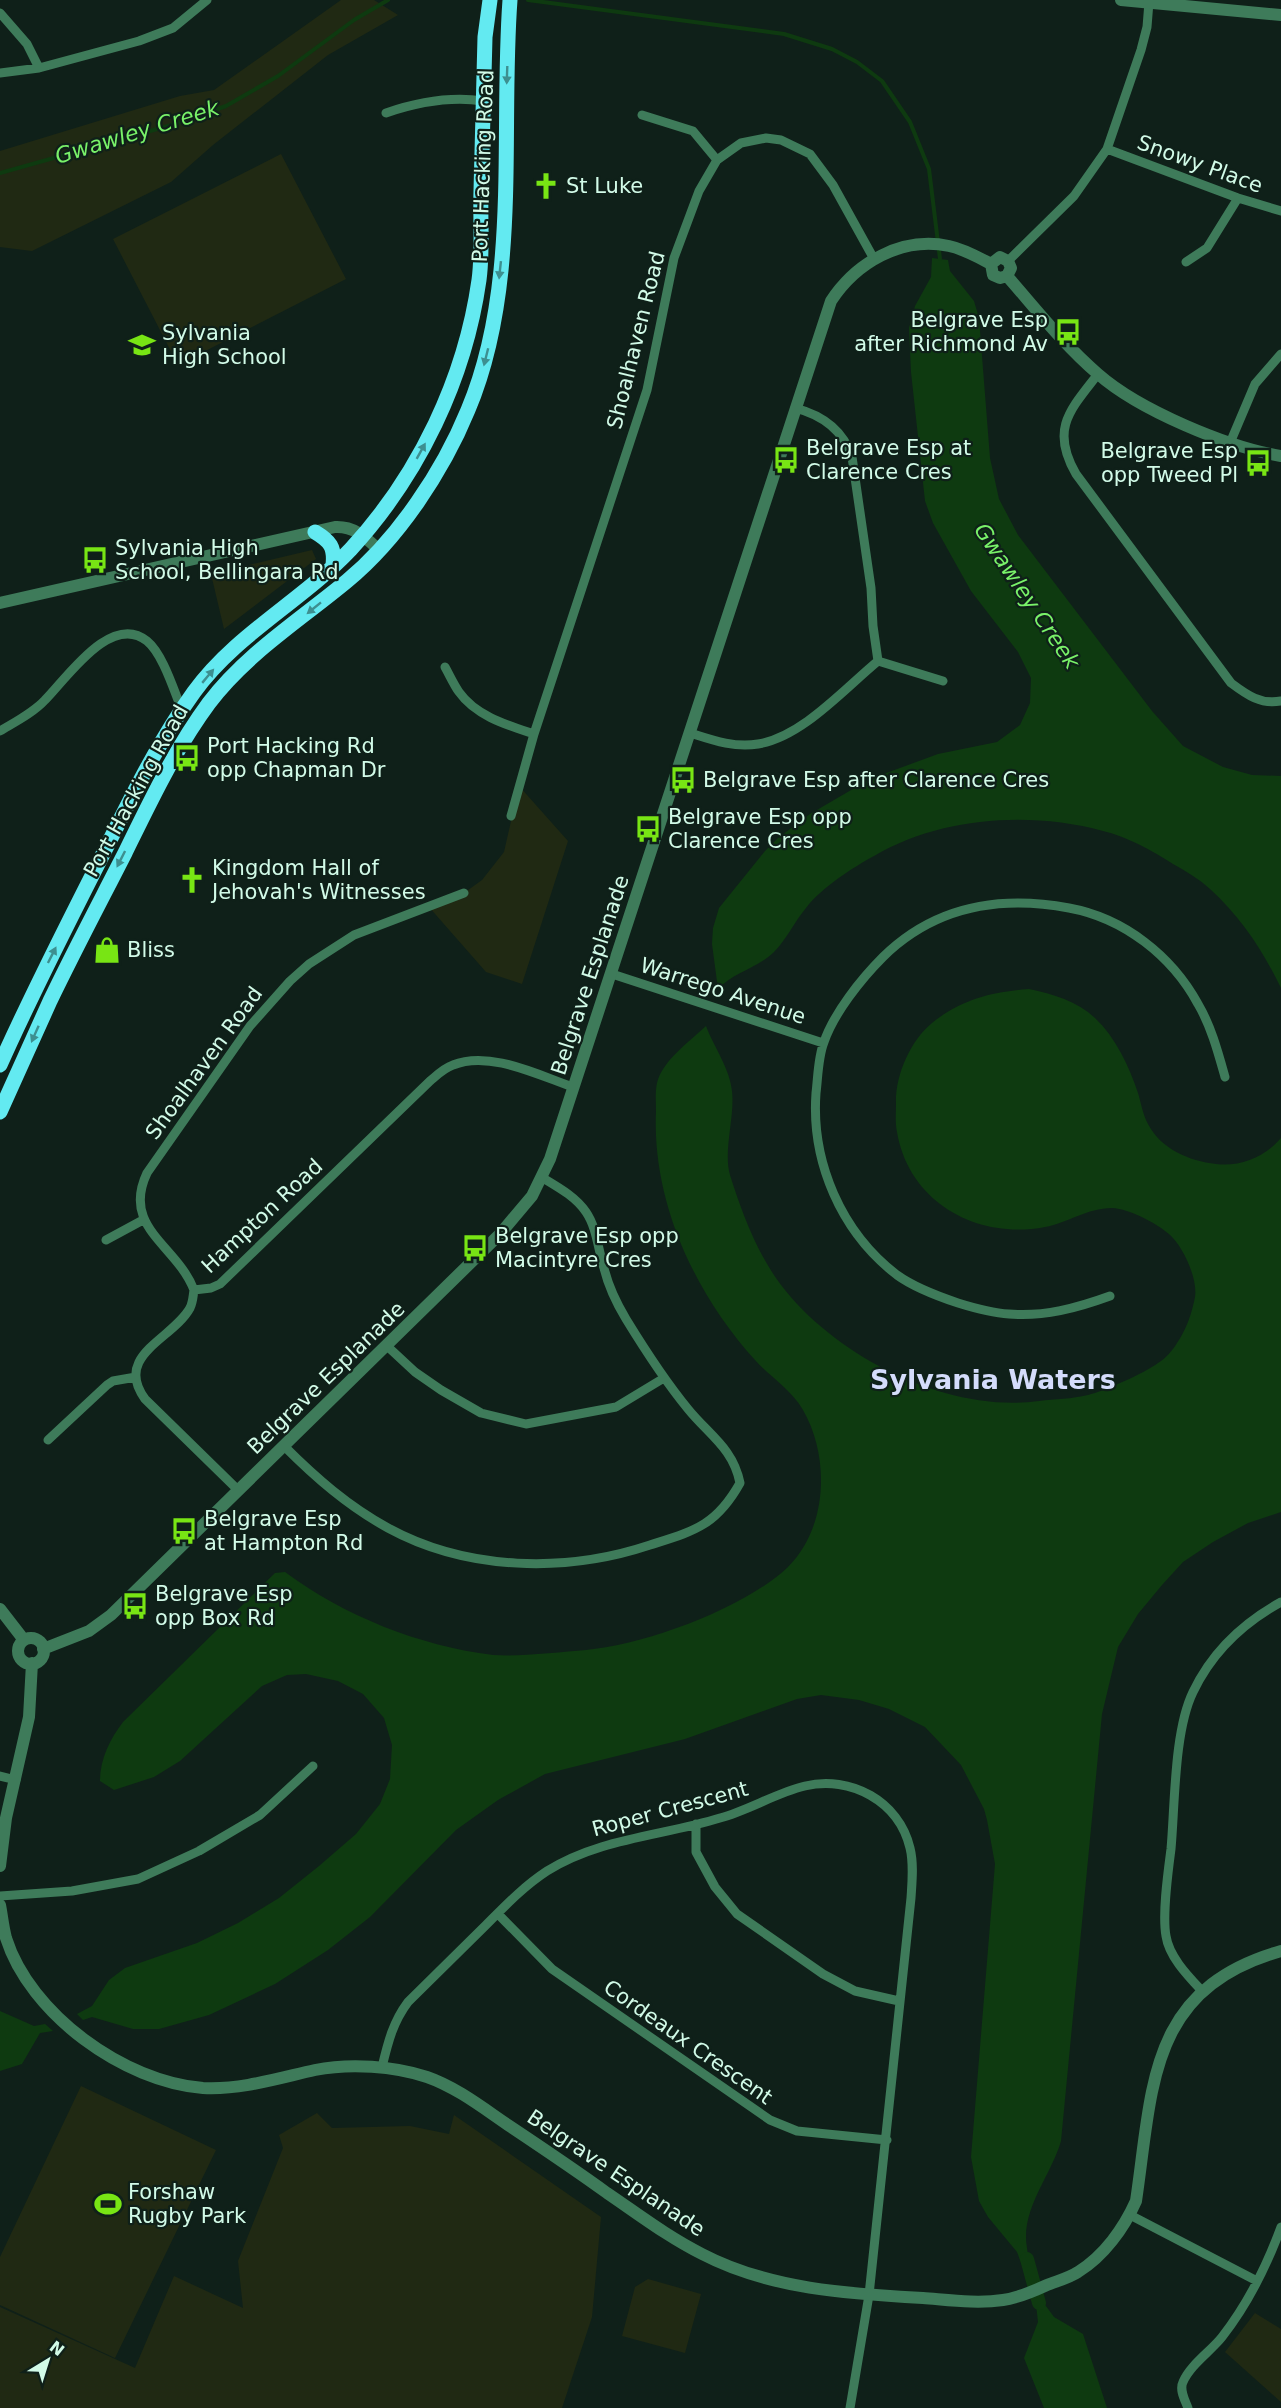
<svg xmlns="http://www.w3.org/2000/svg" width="1281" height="2408" font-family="'DejaVu Sans',sans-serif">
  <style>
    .green { fill: #202913 }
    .water { fill: #0e3a10 }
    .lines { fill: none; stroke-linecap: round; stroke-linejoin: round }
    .stream { stroke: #0e3a10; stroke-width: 4 }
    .canal { stroke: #0e3a10; stroke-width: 14 }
    .minor { stroke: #3e7b5a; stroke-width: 9 }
    .tertiary { stroke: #3e7b5a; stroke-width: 12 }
    .primary { stroke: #63eaf1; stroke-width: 15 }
    .oneway { fill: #3d8f90 }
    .labels { text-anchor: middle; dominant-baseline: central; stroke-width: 4.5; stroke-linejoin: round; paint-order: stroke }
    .street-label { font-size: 21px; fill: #d2fbe8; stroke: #0f2019 }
    .poi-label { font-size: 21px; fill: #d2fbe8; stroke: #0f2019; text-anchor: start }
    .water-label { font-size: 22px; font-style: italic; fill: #79f269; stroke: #0f2019 }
    .district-label { font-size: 27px; font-weight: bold; fill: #d4dcfb; stroke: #0f2019 }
  </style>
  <rect width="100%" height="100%" fill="#0f2019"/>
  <path class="green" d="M341 0H374L398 15 328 55 213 145 171 182 32 251 0 247V151L180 96 214 90Z
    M281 154 346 279 178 365 113 239Z
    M312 550 316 559 224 629 211 574Z
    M519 786 568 841 522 984 486 972 429 907 464 893 482 880 504 852Z
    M81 2086 216 2150 115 2358 0 2305V2257Z
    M317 2113 332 2128 410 2126 449 2134 454 2115 601 2217 592 2317 562 2408H0V2307L135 2368 174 2276 243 2308 238 2261 283 2148 279 2135Z
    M648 2279 701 2294 685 2353 622 2336 635 2287Z
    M1255 2313 1281 2329V2402L1225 2352Z"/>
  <path class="water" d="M932 258 948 260 950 271 974 301 979 318 990 458 999 499 1018 535 1152 711 1183 746 1223 767 1252 775 1281 776V988C1263 951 1241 917 1210 889 1199 879 1186 871 1173 864 1151 850 1128 837 1103 831 1029 811 941 817 874 856 852 868 821 888 806 908 794 922 787 939 774 952 758 968 734 972 718 989L712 944 713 928 719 908 765 851 778 838 810 814 870 779 938 754 997 742 1020 725 1030 703 1031 678 1018 652 971 591 933 523 925 501 911 372 909 328 915 306 931 277Z
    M1029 989C1053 994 1077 1001 1095 1018 1116 1038 1129 1066 1138 1093 1141 1103 1143 1115 1148 1124 1161 1149 1189 1161 1216 1164 1240 1167 1265 1157 1281 1138V1512L1248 1523 1213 1542 1183 1562 1162 1585 1138 1614 1118 1647 1102 1714 1061 2141C1051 2176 1020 2210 1027 2248 1028 2258 1032 2267 1035 2276L1027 2279 1017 2252 988 2217 979 2201 971 2157 995 1864 987 1820 984 1809 961 1765 925 1727 889 1709 859 1700 821 1695 797 1699 685 1739 545 1774 498 1800 456 1830 370 1917 328 1950 275 1984 209 2015 159 2029H133L92 2017 83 2020 77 2014 92 2006 109 1980 125 1968 197 1943 238 1923 279 1898 319 1866 356 1834 380 1804 390 1779 392 1745 384 1718 363 1694 338 1681 306 1674 287 1675 262 1686 180 1761 154 1777 114 1790 100 1781C100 1759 110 1739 123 1722L275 1573 285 1572C344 1616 420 1646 493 1655 518 1657 560 1652 586 1650 645 1645 745 1608 788 1567 828 1527 830 1457 803 1410 791 1389 770 1377 755 1360 695 1294 652 1202 656 1112 656 1103 655 1092 657 1083 663 1060 689 1042 706 1026 714 1047 730 1069 732 1091 735 1117 723 1151 730 1175 741 1210 755 1248 776 1278 829 1354 946 1414 1039 1401 1055 1399 1072 1399 1088 1395 1104 1391 1145 1373 1158 1363 1165 1359 1173 1350 1177 1343 1186 1330 1192 1313 1195 1297 1198 1279 1183 1246 1169 1234 1156 1223 1130 1209 1112 1208 1087 1208 1068 1223 1045 1227 978 1240 909 1203 897 1132 895 1123 896 1113 896 1104 895 1076 910 1041 932 1023 962 999 992 992 1029 989Z
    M0 2011 34 2026 45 2024 53 2031 40 2033 22 2064 0 2071Z
    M1043 2302 1054 2317 1083 2334 1107 2408H1044L1024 2358 1038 2322 1036 2304Z"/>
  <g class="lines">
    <path class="stream" d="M528 0 784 34 832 49 857 62 882 81 910 122 929 169 940 259
      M0 173 175 124 226 106 278 76 354 20 388 0"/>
    <path class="canal" d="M1027 2259 1039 2303"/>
    <path class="minor" d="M0 13 27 44 39 68
      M0 73 39 68 139 41 173 28 207 0
      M386 113C418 102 449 96 483 101
      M642 115 693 131 717 160
      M1107 149 1238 198 1281 211
      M1008 261 1074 196 1107 149 1141 50 1147 27 1149 2
      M1186 262 1207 248 1238 198
      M1098 374C1070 410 1050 429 1076 474L1231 683C1247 695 1261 705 1281 701
      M1230 443 1255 384 1281 354
      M878 661 943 681
      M445 667C450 676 454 685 459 692 476 716 507 725 534 734
      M0 731C15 722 33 713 45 700 67 678 111 612 147 641 163 654 174 691 182 710
      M690 733C712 740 734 748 758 744 802 737 844 689 878 661L873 626 871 588 852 457C843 430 822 415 795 408
      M511 816 534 734 647 390 674 258 699 191 717 160 741 143 766 138 781 140 810 154 833 185 874 259
      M612 974 823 1043
      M106 1240 143 1220
      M194 1290C177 1245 121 1228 147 1173L250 1026 290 981 309 964 354 935 464 893
      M1110 1296C1077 1308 1044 1317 1009 1314 992 1313 974 1308 958 1303 937 1296 915 1288 897 1275 841 1232 811 1162 816 1093 818 1077 818 1057 824 1042 834 1013 861 979 883 957 935 906 999 895 1069 908 1124 918 1172 956 1198 1004 1211 1026 1218 1052 1225 1077
      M387 1346 415 1372 441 1390 481 1413 526 1424 616 1407 664 1378
      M48 1440 107 1385 113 1381 136 1377
      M284 1446C316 1478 348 1506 388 1528 467 1571 566 1573 650 1545 694 1531 716 1526 740 1483 733 1448 709 1435 688 1409 665 1381 645 1350 626 1319 617 1304 608 1285 604 1268 598 1250 597 1228 586 1212 576 1197 558 1187 543 1178
      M238 1490 145 1399C113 1355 173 1339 190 1308 193 1302 193 1296 194 1290L211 1288 220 1284 430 1081C437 1075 444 1068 453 1065 489 1050 538 1075 573 1087
      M0 1776 16 1780
      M696 1824V1852L715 1887 737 1914 823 1974 855 1991 899 2001
      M0 1896 72 1891 138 1879 199 1851 260 1815 313 1766
      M498 1914 552 1969 770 2120 797 2131 887 2140
      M1203 1992C1189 1977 1169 1957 1166 1936 1162 1914 1168 1872 1171 1849 1175 1804 1174 1731 1193 1692 1212 1652 1243 1623 1281 1602
      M382 2067C388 2042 393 2022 408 2002 434 1976 460 1951 486 1925 505 1906 524 1886 547 1871 600 1838 662 1836 720 1818 749 1810 776 1793 805 1786 850 1775 899 1801 910 1848 914 1864 912 1882 911 1898L869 2295 850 2408
      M1130 2215 1257 2281
      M1188 2408C1185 2400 1179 2390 1183 2382 1190 2365 1211 2351 1222 2337 1247 2305 1267 2265 1281 2227"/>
    <path class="tertiary" d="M1121 0 1281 15
      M991 264 1000 257 1008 261 1011 268 1007 276
      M991 264 993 275 1000 278 1007 276
      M1007 276C1036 309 1064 345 1098 374 1139 410 1227 447 1281 456
      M0 603 335 527C355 526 366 538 379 550
      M0 1609 24 1640
      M18 1651a13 13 0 1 1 26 0a13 13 0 1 1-26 0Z
      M43 1649 89 1631 111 1615 500 1234 532 1196 550 1159 831 301C856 263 901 236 949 246 964 249 978 257 991 264
      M0 1866 6 1818 29 1717 32 1663
      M0 1905C2 1915 3 1927 6 1938 30 2014 124 2082 203 2088 241 2090 279 2078 315 2070 350 2063 394 2066 427 2077 456 2087 483 2108 508 2125 541 2147 574 2169 607 2193 638 2214 668 2237 702 2254 769 2289 848 2294 923 2298 949 2300 977 2304 1003 2300 1018 2298 1034 2291 1047 2285 1057 2281 1069 2278 1078 2272 1104 2256 1124 2228 1136 2201 1153 2086 1148 1989 1281 1951"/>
    <path class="primary" d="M315 532C330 541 335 547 333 565
      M0 1065C32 993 68 923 104 852 131 798 158 742 194 692 236 634 302 601 351 549 419 475 465 379 479 280 483 251 480 220 481 191 482 140 484 89 485 37L490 0
      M0 1112C17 1075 33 1038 50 1001 74 951 100 902 125 853 150 802 175 749 209 703 246 654 300 620 347 581 398 539 443 471 468 410 521 284 500 134 510 0"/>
  </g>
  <defs><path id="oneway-solid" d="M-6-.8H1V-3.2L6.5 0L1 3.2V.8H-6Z" transform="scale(1.5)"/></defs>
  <g class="oneway">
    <use href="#oneway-solid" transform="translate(507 75) rotate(92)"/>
    <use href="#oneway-solid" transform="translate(500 270) rotate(96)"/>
    <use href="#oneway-solid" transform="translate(486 357) rotate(104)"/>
    <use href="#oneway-solid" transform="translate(421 451) rotate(-61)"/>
    <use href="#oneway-solid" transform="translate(314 608) rotate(141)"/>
    <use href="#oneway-solid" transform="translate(208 676) rotate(-50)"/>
    <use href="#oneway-solid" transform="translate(121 859) rotate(117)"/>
    <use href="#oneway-solid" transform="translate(52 955) rotate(-63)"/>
    <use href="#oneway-solid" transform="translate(35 1034) rotate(114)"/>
  </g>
  <defs>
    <symbol id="church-bare" viewBox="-9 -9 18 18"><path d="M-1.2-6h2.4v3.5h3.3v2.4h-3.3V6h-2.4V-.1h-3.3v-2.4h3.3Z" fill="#78e514" stroke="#0f2019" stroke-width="2.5" paint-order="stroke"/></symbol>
    <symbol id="bus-bare" viewBox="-9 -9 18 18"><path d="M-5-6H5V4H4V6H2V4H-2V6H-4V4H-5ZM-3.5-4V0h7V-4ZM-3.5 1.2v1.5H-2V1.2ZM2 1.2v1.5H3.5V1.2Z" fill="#78e514" stroke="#0f2019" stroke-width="2.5" paint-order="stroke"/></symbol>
    <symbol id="school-bare" viewBox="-9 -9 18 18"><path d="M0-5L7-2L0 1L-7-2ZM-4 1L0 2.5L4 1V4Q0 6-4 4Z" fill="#78e514" stroke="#0f2019" stroke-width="2.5" paint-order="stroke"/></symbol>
    <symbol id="shop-bare" viewBox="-9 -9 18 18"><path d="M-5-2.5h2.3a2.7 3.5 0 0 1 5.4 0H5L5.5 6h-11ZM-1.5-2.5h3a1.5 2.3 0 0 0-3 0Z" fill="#78e514" stroke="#0f2019" stroke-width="2.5" paint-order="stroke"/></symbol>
    <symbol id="stadium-bare" viewBox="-9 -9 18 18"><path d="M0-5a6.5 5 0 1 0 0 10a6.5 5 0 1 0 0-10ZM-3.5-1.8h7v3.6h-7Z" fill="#78e514" stroke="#0f2019" stroke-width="2.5" paint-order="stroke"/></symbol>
  </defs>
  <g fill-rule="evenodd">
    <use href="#church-bare" x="527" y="167" width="38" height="38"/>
    <use href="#bus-bare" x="1049" y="313" width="38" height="38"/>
    <use href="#school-bare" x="123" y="326" width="38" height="38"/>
    <use href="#bus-bare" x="767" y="441" width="38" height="38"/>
    <use href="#bus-bare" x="1239" y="444" width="38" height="38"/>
    <use href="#bus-bare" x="76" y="541" width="38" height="38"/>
    <use href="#bus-bare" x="168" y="739" width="38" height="38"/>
    <use href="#bus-bare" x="664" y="761" width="38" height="38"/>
    <use href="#bus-bare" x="629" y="810" width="38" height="38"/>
    <use href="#church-bare" x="173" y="861" width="38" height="38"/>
    <use href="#shop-bare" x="88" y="931" width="38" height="38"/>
    <use href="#bus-bare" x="456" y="1229" width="38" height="38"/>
    <use href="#bus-bare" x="165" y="1512" width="38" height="38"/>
    <use href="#bus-bare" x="116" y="1587" width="38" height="38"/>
    <use href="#stadium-bare" x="89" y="2185" width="38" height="38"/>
  </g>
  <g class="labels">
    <g class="street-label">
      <text transform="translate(1200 164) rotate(20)">Snowy Place</text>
      <text transform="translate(483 166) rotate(-88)">Port Hacking Road</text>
      <text transform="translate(636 340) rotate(-76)">Shoalhaven Road</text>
      <text transform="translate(136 791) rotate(-61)">Port Hacking Road</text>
      <text transform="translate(590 975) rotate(-72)">Belgrave Esplanade</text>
      <text transform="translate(723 991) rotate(18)">Warrego Avenue</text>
      <text transform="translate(204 1063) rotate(-54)">Shoalhaven Road</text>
      <text transform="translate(262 1216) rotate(-43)">Hampton Road</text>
      <text transform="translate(326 1378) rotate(-44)">Belgrave Esplanade</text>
      <text transform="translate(670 1809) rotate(-15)">Roper Crescent</text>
      <text transform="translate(688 2042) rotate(35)">Cordeaux Crescent</text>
      <text transform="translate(616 2173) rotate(34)">Belgrave Esplanade</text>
    </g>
    <g class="poi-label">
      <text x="566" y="186">St Luke</text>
      <text x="1048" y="320" text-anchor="end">Belgrave Esp<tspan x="1048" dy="24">after Richmond Av</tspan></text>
      <text x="162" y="333">Sylvania<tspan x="162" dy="24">High School</tspan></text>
      <text x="806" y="448">Belgrave Esp at<tspan x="806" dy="24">Clarence Cres</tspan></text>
      <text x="1238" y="451" text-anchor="end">Belgrave Esp<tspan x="1238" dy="24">opp Tweed Pl</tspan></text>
      <text x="115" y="548">Sylvania High<tspan x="115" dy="24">School, Bellingara Rd</tspan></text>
      <text x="207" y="746">Port Hacking Rd<tspan x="207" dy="24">opp Chapman Dr</tspan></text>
      <text x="703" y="780">Belgrave Esp after Clarence Cres</text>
      <text x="668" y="817">Belgrave Esp opp<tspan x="668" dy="24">Clarence Cres</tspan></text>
      <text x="212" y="868">Kingdom Hall of<tspan x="212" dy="24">Jehovah's Witnesses</tspan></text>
      <text x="127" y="950">Bliss</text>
      <text x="495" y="1236">Belgrave Esp opp<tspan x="495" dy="24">Macintyre Cres</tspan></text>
      <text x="204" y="1519">Belgrave Esp<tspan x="204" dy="24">at Hampton Rd</tspan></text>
      <text x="155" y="1594">Belgrave Esp<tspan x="155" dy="24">opp Box Rd</tspan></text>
      <text x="128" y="2192">Forshaw<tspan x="128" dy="24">Rugby Park</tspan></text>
    </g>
    <g class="water-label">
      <text transform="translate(137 132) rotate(-17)">Gwawley Creek</text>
      <text transform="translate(1027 596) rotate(56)">Gwawley Creek</text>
    </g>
    <g class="district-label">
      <text x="993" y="1379">Sylvania Waters</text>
    </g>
  </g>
  <g transform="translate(48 2360) rotate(38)" stroke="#0f2019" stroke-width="4.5" paint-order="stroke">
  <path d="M0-4.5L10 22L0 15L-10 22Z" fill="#d2fbe8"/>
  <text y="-9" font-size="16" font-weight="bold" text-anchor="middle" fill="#d2fbe8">N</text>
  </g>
</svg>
